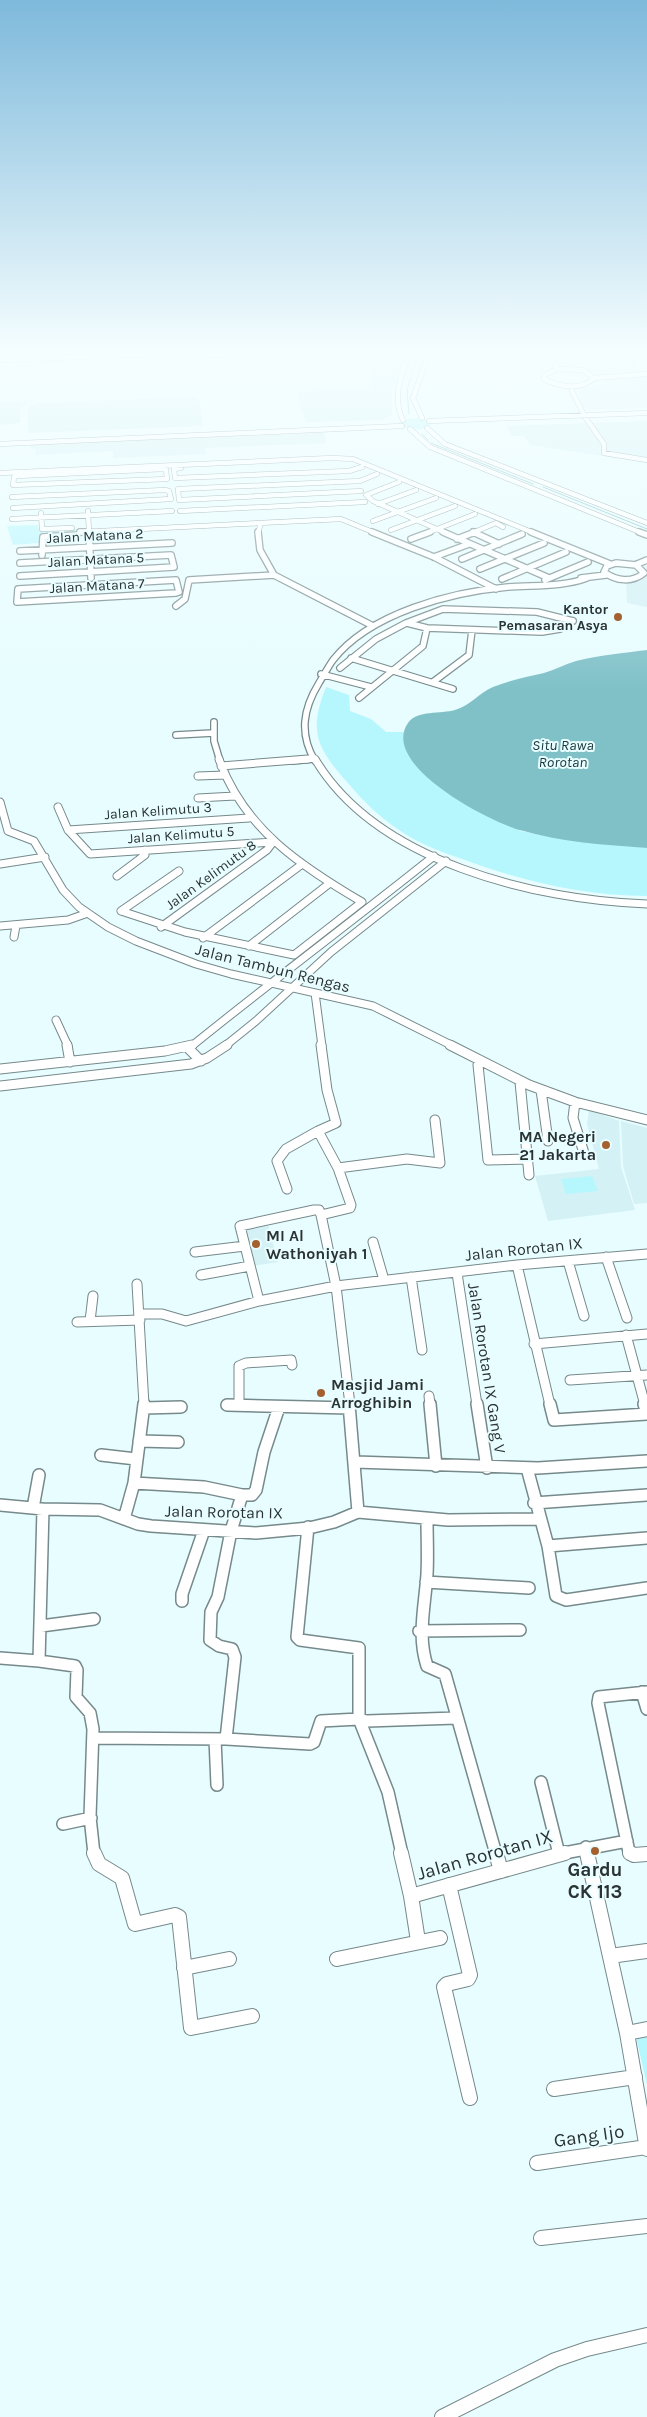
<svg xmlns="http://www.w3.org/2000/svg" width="647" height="2417" font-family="Karla,sans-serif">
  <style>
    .built { fill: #d4f1f5 }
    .green { fill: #b6f7fe }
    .water { fill: #80c1c8 }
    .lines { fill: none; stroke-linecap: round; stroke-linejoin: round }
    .stream { stroke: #80c1c8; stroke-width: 1 }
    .minor-far5-casing { stroke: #76898b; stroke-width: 5.5 }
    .minor-far4-casing { stroke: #76898b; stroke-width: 8 }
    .minor-far3-casing { stroke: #76898b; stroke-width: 9 }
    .minor-far2-casing { stroke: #76898b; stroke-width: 11 }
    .minor-far1-casing { stroke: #76898b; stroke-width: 14 }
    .minor-casing { stroke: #76898b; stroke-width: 16 }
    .minor-far5 { stroke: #fff; stroke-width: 4.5 }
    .minor-far4 { stroke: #fff; stroke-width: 5.5 }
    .minor-far3 { stroke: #fff; stroke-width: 7 }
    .minor-far2 { stroke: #fff; stroke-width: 9 }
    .minor-far1 { stroke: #fff; stroke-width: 11 }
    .minor { stroke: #fff; stroke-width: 14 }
    .poi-dot { fill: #a4602f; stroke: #e8fdff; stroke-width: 2 }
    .labels { text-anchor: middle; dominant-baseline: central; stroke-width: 4; stroke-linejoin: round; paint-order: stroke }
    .far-street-label { font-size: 14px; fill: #2a3233; stroke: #e8fdff }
    .far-poi-label { font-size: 14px; font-weight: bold; fill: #2a3233; stroke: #e8fdff; text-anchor: end }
    .far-water-label { font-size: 15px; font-style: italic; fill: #18383c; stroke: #e8fdff }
    .street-label { font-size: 16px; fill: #2a3233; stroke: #e8fdff }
    .poi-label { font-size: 16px; font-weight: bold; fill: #2a3233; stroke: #e8fdff; text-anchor: start }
    .near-street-label { font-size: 19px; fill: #2a3233; stroke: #e8fdff }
    .near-poi-label { font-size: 19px; font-weight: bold; fill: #2a3233; stroke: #e8fdff }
  </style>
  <rect width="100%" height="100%" fill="#e8fdff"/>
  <path class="built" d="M381 350H406L392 392V415L381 420 306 422 296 393 337 389 368 391Z
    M543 353 628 354 643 373 601 374 566 366 558 357Z
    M647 376V408L588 410 583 406 577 390 600 385 607 377Z
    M194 397 199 400 203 426 28 433V407L36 403Z
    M0 401H30L20 409V423L0 425Z
    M647 421V463L530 445 524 436H511L507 426Z
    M324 433 326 443 205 448 206 454 113 458V451L35 455 36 449H30L31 445 63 443Z
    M647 566V607L627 603 626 581 645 574 643 567Z
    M589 1110 619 1121 621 1167 635 1210 548 1221 535 1176 599 1169 587 1124Z
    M621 1121 647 1128V1203L634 1204 623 1166Z
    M267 1221 278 1262 245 1267 234 1227Z"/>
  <path class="green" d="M415 418 427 420 432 424C424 432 408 431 400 424L403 420Z
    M38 525 39 531 77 529V534L39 536V543L13 545 7 526Z
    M326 687 349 695 350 711 371 719 386 732H405V741L521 831 551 837 647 848V896C586 896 530 883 473 863 451 855 429 848 410 837 385 822 365 804 347 782 317 748 308 732 326 687Z
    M592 1176 598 1191 566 1194 561 1179Z
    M647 2026V2085L634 2028Z"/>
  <path class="water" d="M647 650V848C605 845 560 842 520 830 490 822 379 765 408 723 417 710 441 714 455 710 470 706 479 693 493 687 510 680 527 677 544 673 555 670 565 664 576 661 599 655 624 653 647 650Z"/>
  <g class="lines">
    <path class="stream" d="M409 414 407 390 419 350
      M422 434 428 440
      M431 443 533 484
      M543 487 647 529"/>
    <defs>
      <path id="minor-far5" d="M190 350 191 356 336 350
        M464 350 542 356 552 359 558 369
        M0 360 157 354 163 350
        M558 369 583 370 594 378C581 391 559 387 544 379V375Z
        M594 378 647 374
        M572 391 585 417 604 444V453L647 460
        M422 418 413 398 430 350
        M403 420C391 396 402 373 411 350
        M429 421 647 413
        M427 428 445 444 647 523
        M410 429 430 447 642 533
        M0 444 402 426
        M181 468 174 469 175 478 349 471 362 467
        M163 469 166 470 167 479 13 485 14 477 17 476Z
        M0 473 332 458 353 459 534 533
        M399 482 366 495 373 501 446 533
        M361 491 179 500 178 489 360 481 377 474
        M12 497 165 490 169 491 171 499 13 508
        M378 504 416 490
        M88 511 89 533
        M180 511 365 502
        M41 513 42 529 72 528
        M12 519 172 511
        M373 521 436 498
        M391 530 455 506
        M80 532 341 519 375 533
        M473 532 475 533
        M258 533 261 523
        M427 533 475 514
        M472 533 496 523 503 527"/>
      <path id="minor-far4" d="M80 532H89
        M89 532 91 578
        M258 532 260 550 274 575
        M372 532 434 557 496 589
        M443 532 549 578
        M473 532 499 544
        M531 532 610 564
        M639 532 647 535
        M411 539 430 532
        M457 539 475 532
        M20 551 172 543
        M42 555 43 537 77 535
        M434 557 469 544
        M462 559 522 534
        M20 563 171 555 174 567 20 576
        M616 563 636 565 644 573C632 583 616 581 604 572L607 566Z
        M635 565 647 560
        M480 569 544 543
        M581 578 606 575
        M502 579 566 552
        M176 580 179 592 176 593 17 602 18 589Z
        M545 580 588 562
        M176 606 185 599 189 580 274 575 373 626
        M407 623 427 628 542 632 560 629 573 621
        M351 658 453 689
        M340 668 376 639 406 623 443 609 537 612 573 621
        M321 674 371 687
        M433 682 469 655 472 630
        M359 698 423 646 427 628
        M214 722V741L220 761
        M176 735 213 733
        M292 761 314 759
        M315 761C299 734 303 709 319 683 324 675 328 667 333 660 370 613 451 592 508 587 534 585 563 587 587 578"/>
      <path id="minor-far3" d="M315 759C376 862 535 900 647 904
        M221 766 308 759
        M198 776 225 775
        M198 798 235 796
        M0 802 8 831 34 841 63 890 79 907 108 927 136 941 196 964 231 974 373 1006 453 1046
        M58 807 68 830 90 854 273 842
        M68 830 249 818
        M0 864 45 857
        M117 876 145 855V850
        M121 911 185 932 294 955 362 902C301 866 244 829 219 759
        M121 911 179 871
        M0 926 68 920 88 913
        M161 927 267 850 273 842
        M14 937 16 926
        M203 938 301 865
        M249 946 330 883
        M315 993 322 1046
        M56 1020 68 1046
        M186 1046 193 1045C272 981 354 920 434 856
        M225 1046 256 1021 331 952 446 861"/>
      <path id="minor-far2" d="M67 1045 70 1062
        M450 1045 529 1085 575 1102 647 1120
        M187 1047 201 1061
        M480 1060 478 1065 488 1160 528 1159
        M0 1069 165 1051 192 1045
        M520 1082 529 1175
        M0 1086 191 1064 207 1058 227 1045
        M541 1090 548 1141
        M575 1102 573 1118 584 1153
        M338 1168 407 1159 440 1163 435 1120
        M287 1189 277 1161 286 1149 318 1131
        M373 1242 384 1280
        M195 1252 245 1246
        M606 1257 627 1318
        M568 1261 584 1316
        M517 1265 550 1405
        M457 1273 477 1405
        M201 1275 250 1266
        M411 1277 422 1350
        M137 1284 144 1405
        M259 1301 240 1226 314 1210H319L321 1215
        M140 1314H162L186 1321 259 1301 336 1286 321 1215 350 1208 351 1205 338 1168 318 1131 336 1123 327 1090 321 1045
        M90 1321 93 1296
        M77 1322 140 1320
        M626 1335 645 1405
        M534 1344 647 1334
        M570 1380 647 1375
        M429 1396 430 1405
        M239 1404V1366L246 1363 291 1360 292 1365
        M350 1405 336 1286 517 1265 647 1254"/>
      <path id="minor-far1" d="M430 1404 436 1466
        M477 1404 487 1468
        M550 1404 554 1420 647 1414 644 1404
        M227 1405 350 1408
        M144 1408 181 1407
        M139 1441 178 1442
        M101 1455 136 1459
        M355 1462 538 1468 647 1461
        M527 1468 548 1546 556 1596 566 1600 647 1588
        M134 1483 204 1487 242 1495
        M534 1503 647 1495
        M0 1505 43 1509 100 1510 138 1524 151 1526 256 1533 309 1528 334 1522 358 1512 349 1404
        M33 1508 39 1475
        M43 1509 39 1661 75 1666 77 1670 76 1697 90 1713 93 1729 90 1817 94 1854
        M358 1512 448 1520 539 1519
        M124 1519 134 1483 144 1404
        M427 1520C427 1538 428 1556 427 1574 425 1606 417 1635 427 1666L445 1674 496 1854
        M308 1527 297 1637 300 1640 359 1648V1719L367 1721 456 1718
        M548 1546 647 1538
        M426 1582 529 1588
        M182 1601V1594L204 1530
        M41 1626 94 1619
        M419 1631 520 1630
        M0 1658 39 1661
        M642 1692 647 1709
        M93 1738 226 1739 310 1744 314 1742 321 1721 359 1719 388 1792 402 1854
        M215 1739 217 1785
        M226 1739 235 1657 232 1649 219 1646 210 1640 211 1612 218 1597 231 1531 242 1495H252L256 1490 264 1452 279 1407
        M541 1782 559 1854
        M63 1824 91 1818
        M586 1847 588 1854
        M559 1854 627 1841
        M633 1854 629 1852 598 1703 599 1697 647 1692"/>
      <path id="minor" d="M94 1853 99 1864 122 1878 135 1924 175 1915 179 1917 191 2028 252 2016
        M401 1853 411 1896 565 1853
        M496 1853 501 1871
        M587 1853 627 2033 647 2149
        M630 1853 634 1855 647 1854
        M449 1885 470 1975 468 1979 447 1984 444 1987 470 2098
        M411 1896 418 1941
        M610 1956 647 1951
        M337 1959 440 1938
        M184 1968 229 1959
        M627 2033 647 2029
        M554 2089 635 2077
        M537 2163 647 2147
        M541 2238 647 2226
        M442 2417 555 2360 587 2349 647 2335"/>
    </defs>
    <use href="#minor-far5" class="minor-far5-casing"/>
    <use href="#minor-far4" class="minor-far4-casing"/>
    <use href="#minor-far3" class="minor-far3-casing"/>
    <use href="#minor-far2" class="minor-far2-casing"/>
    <use href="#minor-far1" class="minor-far1-casing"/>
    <use href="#minor" class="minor-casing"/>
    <use href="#minor-far5" class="minor-far5"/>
    <use href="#minor-far4" class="minor-far4"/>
    <use href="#minor-far3" class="minor-far3"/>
    <use href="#minor-far2" class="minor-far2"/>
    <use href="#minor-far1" class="minor-far1"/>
    <use href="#minor" class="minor"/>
  </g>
  <linearGradient id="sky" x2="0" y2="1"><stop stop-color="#7eb9db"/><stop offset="0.51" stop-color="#f5feff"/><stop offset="1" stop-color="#f5feff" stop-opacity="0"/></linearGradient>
  <rect width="647" height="689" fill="url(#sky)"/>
  <g class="poi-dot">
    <circle cx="618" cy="617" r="5"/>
    <circle cx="606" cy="1145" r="5"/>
    <circle cx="256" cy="1244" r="5"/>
    <circle cx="321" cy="1393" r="5"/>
    <circle cx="595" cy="1851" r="5"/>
  </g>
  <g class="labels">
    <g class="far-street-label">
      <text transform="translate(95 536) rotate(-3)">Jalan Matana 2</text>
      <text transform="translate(96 560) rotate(-3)">Jalan Matana 5</text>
      <text transform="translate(97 586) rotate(-3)">Jalan Matana 7</text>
      <text transform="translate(158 811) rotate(-4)">Jalan Kelimutu 3</text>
      <text transform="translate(181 835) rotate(-4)">Jalan Kelimutu 5</text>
      <text transform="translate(211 875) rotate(-36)">Jalan Kelimutu 8</text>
    </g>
    <g class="far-poi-label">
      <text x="608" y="609">Kantor<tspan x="608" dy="16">Pemasaran Asya</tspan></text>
    </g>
    <g class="far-water-label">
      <text x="563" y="745">Situ Rawa<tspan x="563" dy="17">Rorotan</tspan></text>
    </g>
    <g class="street-label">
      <text transform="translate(273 968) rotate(14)">Jalan Tambun Rengas</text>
      <text transform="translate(524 1249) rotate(-6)">Jalan Rorotan IX</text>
      <text transform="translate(487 1368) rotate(81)">Jalan Rorotan IX Gang V</text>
      <text transform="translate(224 1512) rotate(1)">Jalan Rorotan IX</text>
    </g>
    <g class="poi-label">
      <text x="596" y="1136" text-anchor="end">MA Negeri<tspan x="596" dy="18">21 Jakarta</tspan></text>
      <text x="266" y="1235">MI Al<tspan x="266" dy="18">Wathoniyah 1</tspan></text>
      <text x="331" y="1384">Masjid Jami<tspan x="331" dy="18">Arroghibin</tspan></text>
    </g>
    <g class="near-street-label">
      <text transform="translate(485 1855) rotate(-16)">Jalan Rorotan IX</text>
      <text transform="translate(589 2136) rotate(-8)">Gang Ijo</text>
    </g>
    <g class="near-poi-label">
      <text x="595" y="1870">Gardu<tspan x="595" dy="22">CK 113</tspan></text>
    </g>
  </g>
</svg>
